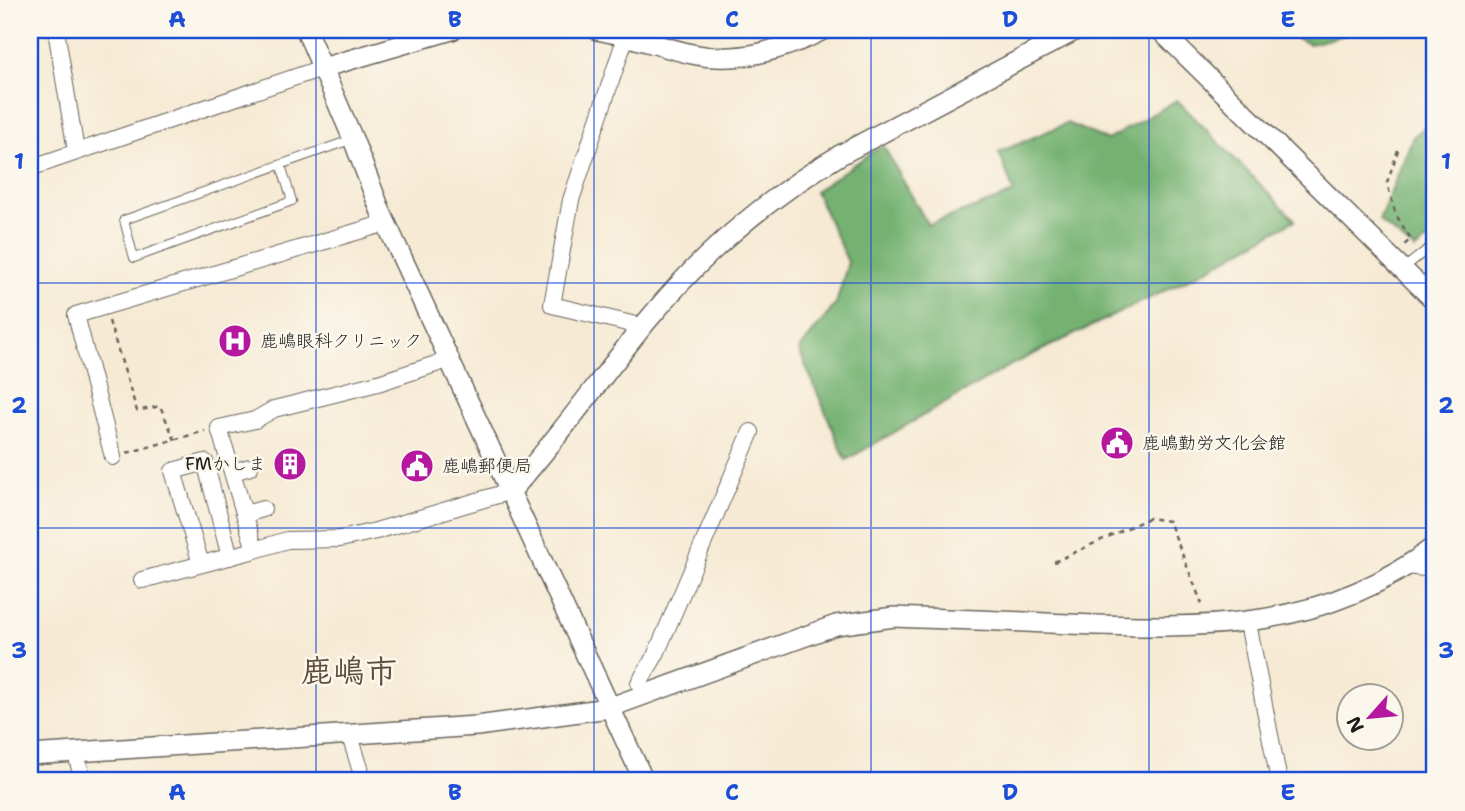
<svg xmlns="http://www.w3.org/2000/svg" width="1465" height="811" font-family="'Shantell Sans','Klee One',sans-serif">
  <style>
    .forest { fill: #74b272; stroke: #486747; stroke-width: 2 }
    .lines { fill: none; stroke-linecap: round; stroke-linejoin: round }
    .service-casing { stroke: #68645c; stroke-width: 10 }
    .minor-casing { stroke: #68645c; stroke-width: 18 }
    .tertiary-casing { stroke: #68645c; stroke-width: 22 }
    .path { stroke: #68645c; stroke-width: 2.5; stroke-dasharray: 5 5; stroke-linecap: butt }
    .service { stroke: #fff; stroke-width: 8 }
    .minor { stroke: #fff; stroke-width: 16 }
    .tertiary { stroke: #fff; stroke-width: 19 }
    .grid { fill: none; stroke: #1d4ed8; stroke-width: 2; stroke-opacity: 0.55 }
    .labels { text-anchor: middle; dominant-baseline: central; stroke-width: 5; stroke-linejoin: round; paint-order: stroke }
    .poi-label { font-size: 18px; fill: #1c1c1c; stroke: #fbf7ec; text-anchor: start }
    .town-label { font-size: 32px; font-weight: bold; fill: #5f4f3a; stroke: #fbf7ec }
    .neatline { fill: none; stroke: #1d4ed8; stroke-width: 2.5 }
    .grid-label { font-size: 23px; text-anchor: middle; font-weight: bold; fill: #1d4ed8 }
  </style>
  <rect width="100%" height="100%" fill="#fbf7ec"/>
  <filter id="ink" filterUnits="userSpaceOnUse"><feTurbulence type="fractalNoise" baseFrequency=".0143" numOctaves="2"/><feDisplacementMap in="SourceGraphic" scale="14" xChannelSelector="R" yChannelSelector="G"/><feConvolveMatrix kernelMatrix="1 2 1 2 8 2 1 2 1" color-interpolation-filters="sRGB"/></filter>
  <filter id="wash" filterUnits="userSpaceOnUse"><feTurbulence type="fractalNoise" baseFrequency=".00686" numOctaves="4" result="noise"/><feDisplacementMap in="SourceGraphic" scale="28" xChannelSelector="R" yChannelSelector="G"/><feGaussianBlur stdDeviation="1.57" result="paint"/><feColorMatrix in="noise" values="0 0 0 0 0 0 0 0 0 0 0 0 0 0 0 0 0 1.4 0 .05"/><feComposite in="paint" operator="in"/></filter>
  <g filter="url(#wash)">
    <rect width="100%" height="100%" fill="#f6ead4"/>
    <path class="forest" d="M1293 30H1387L1382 33H1352L1310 44 1287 34Z
      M1177 100 1295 220 1195 276 1013 364 846 460 799 350 836 304 848 262 815 191 883 145 928 225 1014 193 999 152 1067 123 1107 140Z
      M1435 118V234L1415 250 1379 221 1413 137Z"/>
  </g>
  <g filter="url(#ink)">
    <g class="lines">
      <defs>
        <path id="service" d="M281 165 292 201 134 258 124 220 353 139
          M1404 268 1435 243"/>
        <path id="minor" d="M56 30 76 151
          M628 30 571 200 552 305 644 327
          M30 168 322 68
          M451 359 378 383 274 409 255 420 219 428 255 550 287 540 340 539 376 531 511 491
          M113 457 76 315 386 223
          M233 472 250 467
          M245 514 263 509
          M201 564 173 471 205 462 230 557
          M1405 566 1435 569
          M142 580 255 550
          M1248 623 1279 781
          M639 683 656 654 751 432
          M350 736 364 781
          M76 754 83 781"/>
        <path id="tertiary" d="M306 30 353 139 381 212 644 781
          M597 30C630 35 660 47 692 54 736 64 784 50 823 30
          M1160 30 1435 301
          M322 68 452 30
          M511 491C580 415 634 325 709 254 748 217 793 183 840 155L1076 30
          M30 755 477 726 608 708 836 625 894 617C952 619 1011 621 1069 624 1203 629 1324 632 1435 546"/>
      </defs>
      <use href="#service" class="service-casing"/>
      <use href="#minor" class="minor-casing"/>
      <use href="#tertiary" class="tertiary-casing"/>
      <path class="path" d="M1398 150 1387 183 1396 215 1411 239 1402 247
        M109 321 137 411 160 406 175 440
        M127 453 205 431
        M1054 562 1149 518 1169 521 1202 604"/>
      <use href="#service" class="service"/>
      <use href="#minor" class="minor"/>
      <use href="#tertiary" class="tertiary"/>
    </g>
  </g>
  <path class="grid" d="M316 30V781M594 30V781M871 30V781M1149 30V781M30 283H1435M30 528H1435"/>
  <defs>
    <symbol id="hospital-disc" viewBox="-11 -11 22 22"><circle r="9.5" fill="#b5179e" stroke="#fbf7ec"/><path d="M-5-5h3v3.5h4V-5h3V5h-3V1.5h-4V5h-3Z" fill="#fff"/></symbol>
    <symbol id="civic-disc" viewBox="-11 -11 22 22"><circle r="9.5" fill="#b5179e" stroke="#fbf7ec"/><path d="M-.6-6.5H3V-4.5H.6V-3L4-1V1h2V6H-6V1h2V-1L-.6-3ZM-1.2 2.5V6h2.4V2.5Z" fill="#fff"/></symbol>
    <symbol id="building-disc" viewBox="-11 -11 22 22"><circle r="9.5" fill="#b5179e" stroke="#fbf7ec"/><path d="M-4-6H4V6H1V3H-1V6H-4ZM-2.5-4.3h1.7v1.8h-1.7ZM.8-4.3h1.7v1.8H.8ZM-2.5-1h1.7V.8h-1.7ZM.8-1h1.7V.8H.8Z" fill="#fff"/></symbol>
  </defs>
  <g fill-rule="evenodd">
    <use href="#hospital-disc" x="216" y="322" width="38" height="38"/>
    <use href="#civic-disc" x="1098" y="424" width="38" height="38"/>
    <use href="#building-disc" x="271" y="445" width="38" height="38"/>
    <use href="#civic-disc" x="398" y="447" width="38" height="38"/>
  </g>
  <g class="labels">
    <g class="poi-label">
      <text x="260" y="341">鹿嶋眼科クリニック</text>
      <text x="1142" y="443">鹿嶋勤労文化会館</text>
      <text x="266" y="464" text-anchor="end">FMかしま</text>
      <text x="442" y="466">鹿嶋郵便局</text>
    </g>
    <g class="town-label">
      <text x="349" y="670">鹿嶋市</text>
    </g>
  </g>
  <rect width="1465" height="811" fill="none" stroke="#fbf7ec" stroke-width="77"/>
  <g transform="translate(1370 717) rotate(243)"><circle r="33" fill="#fbf7ec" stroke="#a29f99" stroke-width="2"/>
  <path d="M0-5L12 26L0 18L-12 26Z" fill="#b5179e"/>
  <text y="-10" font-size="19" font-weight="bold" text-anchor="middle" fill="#1c1c1c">N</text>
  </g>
  <rect x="38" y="38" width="1388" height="734" class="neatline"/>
  <g class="grid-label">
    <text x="177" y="27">A</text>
    <text x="455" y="27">B</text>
    <text x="732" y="27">C</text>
    <text x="1010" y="27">D</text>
    <text x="1288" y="27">E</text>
    <text x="19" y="169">1</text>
    <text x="1446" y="169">1</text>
    <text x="19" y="413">2</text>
    <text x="1446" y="413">2</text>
    <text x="19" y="658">3</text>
    <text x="1446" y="658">3</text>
    <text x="177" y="800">A</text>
    <text x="455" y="800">B</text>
    <text x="732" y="800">C</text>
    <text x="1010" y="800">D</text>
    <text x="1288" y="800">E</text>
  </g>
</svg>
